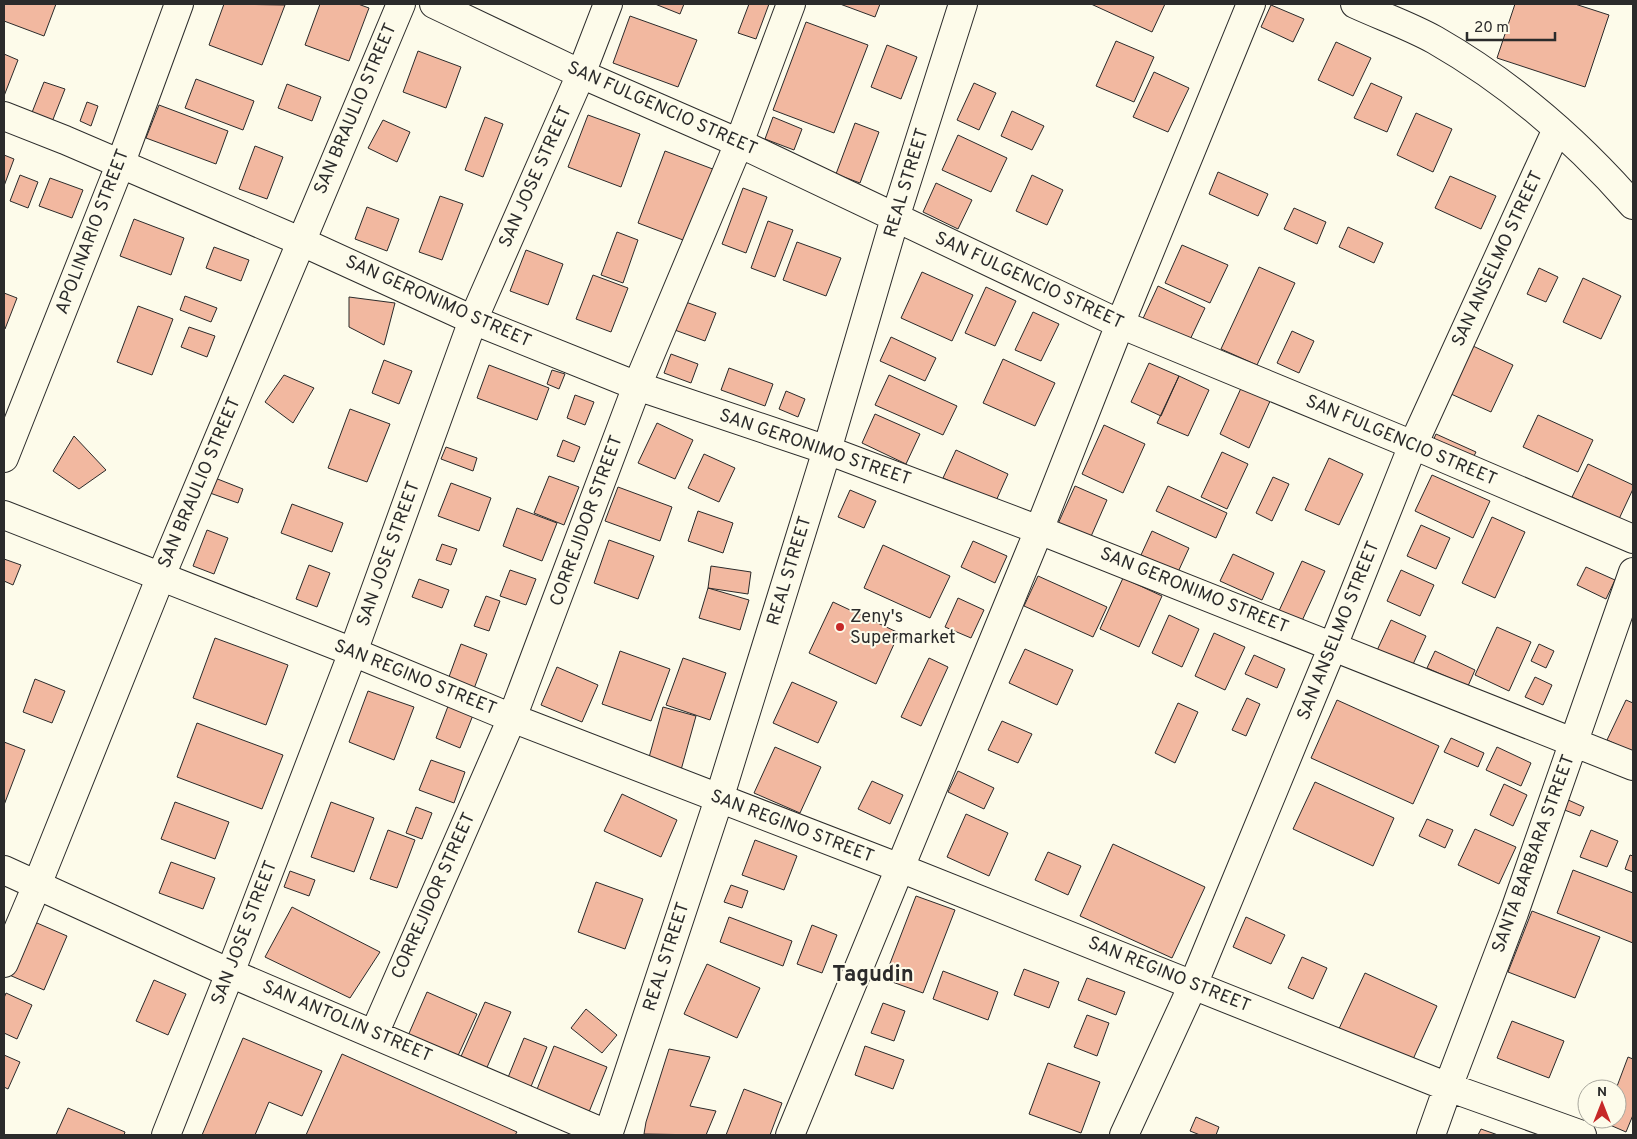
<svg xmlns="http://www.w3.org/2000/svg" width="1637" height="1139" font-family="Overpass,sans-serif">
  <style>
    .building { fill: #f2b8a0; stroke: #2b2b2b }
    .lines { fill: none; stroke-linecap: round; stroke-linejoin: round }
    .minor-casing { stroke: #2b2b2b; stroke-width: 30 }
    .highway-casing { stroke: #2b2b2b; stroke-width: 30 }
    .minor { stroke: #fdfbea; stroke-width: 28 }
    .highway { stroke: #fdfbea; stroke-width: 28 }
    .poi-dot { fill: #c62828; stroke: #fdfbea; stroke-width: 2 }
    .labels { text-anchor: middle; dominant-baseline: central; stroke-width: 4; stroke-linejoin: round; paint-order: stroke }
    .street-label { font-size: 18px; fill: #2b2b2b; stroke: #fdfbea }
    .poi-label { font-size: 18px; fill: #2b2b2b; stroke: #fdfbea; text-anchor: start }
    .district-label { font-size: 22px; font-weight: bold; fill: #2b2b2b; stroke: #fdfbea }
  </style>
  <rect width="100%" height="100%" fill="#fdfbea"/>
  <path class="building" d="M4 4H56L44 36 4 21Z
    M224 4 285 5 262 65 209 45Z
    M320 4H358L369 8 349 61 305 45Z
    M655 4H684L680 14Z
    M749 4H769L756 39 738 33Z
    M840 4H880L875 17Z
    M1091 4H1165L1152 32Z
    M1515 4H1575L1609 15 1585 87 1497 58Z
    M1271 5 1304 19 1293 42 1261 27Z
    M630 16 697 40 678 87 613 63Z
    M806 22 868 45 834 133 773 110Z
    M1116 41 1154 57 1134 102 1096 86Z
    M1336 42 1371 58 1353 96 1318 80Z
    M887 45 917 57 901 99 871 87Z
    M418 51 461 67 446 108 403 92Z
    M4 54 18 60 4 96Z
    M1154 72 1189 88 1168 132 1133 117Z
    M196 79 254 101 243 130 185 108Z
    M44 82 65 89 52 122 31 115Z
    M974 83 996 93 979 130 957 120Z
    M1371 83 1402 97 1387 132 1354 118Z
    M287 84 321 97 312 121 278 108Z
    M87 102 98 106 91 126 80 121Z
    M159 105 228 131 216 164 146 138Z
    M1012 111 1044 126 1032 150 1001 136Z
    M1416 113 1452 129 1433 172 1397 155Z
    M588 115 640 134 621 187 568 167Z
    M485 117 503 124 483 177 465 170Z
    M773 117 802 129 794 150 765 139Z
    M383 120 410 132 397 162 368 148Z
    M855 123 879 132 860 183 836 174Z
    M958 135 1007 158 991 192 942 170Z
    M255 146 283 157 267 199 239 189Z
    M665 151 718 171 691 243 638 223Z
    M4 155 14 159 4 186Z
    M1218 172 1268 194 1258 216 1209 194Z
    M20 175 38 182 28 208 10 201Z
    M1032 175 1063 190 1047 225 1016 211Z
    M1450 176 1496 196 1481 229 1435 208Z
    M50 178 83 190 72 218 39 206Z
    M936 183 972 200 958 229 923 212Z
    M743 188 767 197 746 253 722 244Z
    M440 196 463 204 442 260 419 252Z
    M367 207 399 219 387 251 355 239Z
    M1294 208 1326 222 1317 244 1284 229Z
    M134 219 184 238 171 275 120 256Z
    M768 221 793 230 775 277 751 268Z
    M1348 227 1383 243 1374 263 1339 247Z
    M617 232 638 240 623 283 601 275Z
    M797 242 841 258 826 296 783 280Z
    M1182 245 1228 265 1210 303 1165 283Z
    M214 247 249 260 241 281 206 268Z
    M526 250 563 264 548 305 510 291Z
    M1259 267 1295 283 1257 365 1221 349Z
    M1539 268 1558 277 1546 302 1527 294Z
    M922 272 973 295 952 341 901 318Z
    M593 275 628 288 611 332 576 319Z
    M1583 278 1621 296 1601 339 1563 322Z
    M1158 286 1205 308 1187 346 1140 325Z
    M986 287 1016 301 995 346 965 333Z
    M4 293 17 298 5 329 4 328Z
    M185 296 217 308 211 322 180 310Z
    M349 297 395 303 384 345 349 327Z
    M683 301 716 313 705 341 672 329Z
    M138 306 173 319 152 375 117 362Z
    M1033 312 1059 324 1041 361 1015 350Z
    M189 327 215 336 207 357 181 347Z
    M1292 331 1314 341 1299 373 1277 363Z
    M891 337 936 358 925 381 880 361Z
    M1473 346 1513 365 1491 412 1451 394Z
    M671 354 698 364 691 383 664 373Z
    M1003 359 1055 383 1035 426 983 403Z
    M384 360 412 371 399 404 372 393Z
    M1149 363 1179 376 1161 416 1131 402Z
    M489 365 549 388 537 420 477 398Z
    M729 368 773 384 765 406 721 390Z
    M552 370 565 374 559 389 547 384Z
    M284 375 314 388 293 423 265 402Z
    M889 375 957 406 943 435 875 405Z
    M1179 376 1209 390 1188 436 1157 423Z
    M1242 386 1271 399 1249 448 1220 434Z
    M786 391 805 399 798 417 779 409Z
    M575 395 594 402 585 425 567 418Z
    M350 409 390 424 367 482 328 468Z
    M875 414 920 434 906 464 862 443Z
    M1538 415 1593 440 1578 472 1523 447Z
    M657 423 693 440 675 479 638 463Z
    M1104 425 1145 444 1123 493 1082 474Z
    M1436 434 1476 452 1468 468 1429 450Z
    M74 436 106 470 79 489 53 471Z
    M563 440 580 447 574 462 557 456Z
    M446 447 477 458 473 471 441 459Z
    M956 450 1008 474 996 501 943 478Z
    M1222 452 1248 464 1227 509 1201 497Z
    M704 454 735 468 719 502 688 488Z
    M1329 458 1363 474 1339 525 1305 510Z
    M1588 464 1633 485V489L1619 519 1572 497Z
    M1432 475 1490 501 1473 538 1415 511Z
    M549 476 579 487 564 525 534 513Z
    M1273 477 1289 484 1272 521 1256 513Z
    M215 478 243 489 238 503 210 493Z
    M451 483 491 498 479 531 438 516Z
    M1075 486 1107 500 1089 541 1057 526Z
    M1168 486 1227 513 1216 538 1156 511Z
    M618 487 672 507 660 541 605 521Z
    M850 490 876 501 864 528 838 517Z
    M292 504 343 523 332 552 281 533Z
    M517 508 557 523 542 561 503 546Z
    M698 511 733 523 723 553 688 541Z
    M1492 517 1525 532 1495 598 1462 583Z
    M1421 525 1450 538 1436 569 1407 556Z
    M207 530 228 538 214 574 193 566Z
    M1152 531 1189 548 1178 572 1141 555Z
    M609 540 654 556 638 599 594 583Z
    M973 541 1007 556 995 583 961 567Z
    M442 544 457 549 451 565 436 560Z
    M883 545 950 576 930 618 864 588Z
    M1233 554 1274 573 1262 600 1220 581Z
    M4 559 21 565 13 585 4 581Z
    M1302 561 1325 571 1301 623 1278 613Z
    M309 565 330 573 317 607 296 599Z
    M711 566 751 572 748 594 708 588Z
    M1586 567 1615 580 1606 599 1577 585Z
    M510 570 536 579 526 605 500 596Z
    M1401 570 1434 585 1420 616 1387 601Z
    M1038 576 1107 607 1093 637 1024 606Z
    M1123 578 1162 596 1139 647 1100 629Z
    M419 579 449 590 442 608 412 597Z
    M708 588 749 600 740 630 699 618Z
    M486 596 500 601 489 631 474 626Z
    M958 598 984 610 971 638 945 627Z
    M833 602 899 633 876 684 809 653Z
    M1169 615 1199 629 1182 667 1152 653Z
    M1391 620 1426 636 1409 673 1374 657Z
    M1497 627 1531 642 1509 691 1475 675Z
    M1214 633 1245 647 1225 690 1195 676Z
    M215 638 288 665 266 725 193 698Z
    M461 644 487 654 472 694 446 685Z
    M1539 644 1554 651 1546 668 1531 661Z
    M1025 649 1073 670 1057 705 1009 683Z
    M620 651 670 669 651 721 602 704Z
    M1435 651 1475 670 1468 686 1427 668Z
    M1254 655 1285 669 1277 688 1245 674Z
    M683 658 726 673 710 720 666 705Z
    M929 658 948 667 921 726 901 717Z
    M557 667 598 685 582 722 541 705Z
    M1535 677 1552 685 1543 705 1525 697Z
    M35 679 65 691 52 723 23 712Z
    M792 682 837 702 818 743 773 723Z
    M368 691 414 707 394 760 349 742Z
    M1247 698 1260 704 1246 736 1232 730Z
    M1337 700 1439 746 1413 804 1311 758Z
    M1626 700 1633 703V752L1607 740Z
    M450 701 475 710 460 748 436 738Z
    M1178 703 1198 712 1175 763 1155 753Z
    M663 707 696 716 681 770 648 761Z
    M1002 721 1032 734 1018 763 988 750Z
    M197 723 283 755 262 809 177 777Z
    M1451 738 1484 753 1478 767 1444 752Z
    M4 742 25 750 4 805Z
    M775 747 821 767 800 813 754 793Z
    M1497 747 1531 763 1521 786 1486 770Z
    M431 760 465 772 454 803 419 790Z
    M958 771 994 788 984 809 948 792Z
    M872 781 903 795 890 824 858 809Z
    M1315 782 1394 818 1373 866 1293 829Z
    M1504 784 1527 795 1513 826 1490 815Z
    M622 794 677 820 661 857 604 831Z
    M1566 799 1584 807 1580 816 1562 809Z
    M175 802 229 822 215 859 161 839Z
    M331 802 374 818 354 872 311 857Z
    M416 807 432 813 422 839 406 833Z
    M966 814 1008 833 989 876 947 857Z
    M1427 819 1453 830 1445 848 1419 836Z
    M1475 829 1516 847 1499 884 1458 865Z
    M388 830 415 840 397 888 370 879Z
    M1591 830 1618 841 1607 867 1580 857Z
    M755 840 797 856 784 890 742 875Z
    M1113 844 1205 887 1172 958 1080 916Z
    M1048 852 1081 866 1068 895 1035 880Z
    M1630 855 1633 856V872L1625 869Z
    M171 862 215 878 203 909 159 893Z
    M1573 870 1633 893V943L1557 913Z
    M290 871 315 880 309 896 284 887Z
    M596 882 643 899 625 949 578 932Z
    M731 885 748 891 742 908 724 902Z
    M916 896 955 910 923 993 884 979Z
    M292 907 380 952 350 998 265 957Z
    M1532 911 1600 937 1575 998 1508 972Z
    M729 917 792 941 783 966 720 942Z
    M1246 917 1285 935 1271 964 1233 947Z
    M30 920 67 936 44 990 7 974Z
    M812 925 837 935 822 973 797 964Z
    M1302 957 1327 968 1313 999 1288 988Z
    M707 964 760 988 737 1038 684 1014Z
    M1024 969 1059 982 1049 1008 1014 995Z
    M943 971 998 992 988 1020 933 999Z
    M1365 973 1437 1006 1410 1066 1337 1033Z
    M1087 978 1125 992 1116 1015 1078 1000Z
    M154 980 186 994 168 1035 136 1021Z
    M427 992 477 1014 456 1060 407 1038Z
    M6 993 32 1005 17 1039 4 1033V998Z
    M485 1002 511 1012 485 1072 459 1061Z
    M883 1003 905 1011 894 1041 871 1033Z
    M586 1009 617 1035 602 1053 571 1028Z
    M1087 1015 1109 1023 1097 1056 1074 1047Z
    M1512 1021 1564 1041 1549 1078 1497 1058Z
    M243 1038 322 1071 302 1116 269 1102 255 1135H202Z
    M524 1038 547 1047 530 1089 507 1080Z
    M554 1046 607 1067 589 1112 536 1092Z
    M865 1046 904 1060 893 1089 855 1075Z
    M669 1049 710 1057 690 1106 716 1111 706 1135 644 1134 646 1122Z
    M342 1054 517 1132 515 1135H306Z
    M4 1055 20 1062 8 1089 4 1087Z
    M1628 1057 1633 1059V1115L1626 1132 1603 1122 1604 1119H1617L1616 1089Z
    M1048 1063 1100 1082 1081 1133 1029 1114Z
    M744 1089 782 1103 770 1135H726Z
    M68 1108 125 1132 124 1135H56Z
    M1196 1117 1219 1127 1216 1135H1200L1190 1131Z
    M1481 1129 1498 1135H1478Z"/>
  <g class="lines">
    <defs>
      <path id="minor" d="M434 4 581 74 739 143 1120 324 1413 445 1633 539
        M4 116 65 140 300 241 473 320 637 386 827 450 1039 530 1633 766
        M4 458 120 165 179 4
        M4 515 353 652 512 718 900 868 1448 1087 1582 1135
        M4 870 230 973 609 1135
        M4 963 37 885 161 576 401 4
        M374 1034 512 718 637 386 739 143 791 4
        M166 1135 230 973 353 652 473 320 581 74 608 4
        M608 1135 719 799 827 450 895 218 963 4
        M790 1135 1039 530 1120 324 1251 4
        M1124 1135 1193 985 1333 646 1413 445 1557 129
        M1431 1135 1448 1087 1514 913 1633 572"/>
      <path id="highway" d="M1355 4C1381 16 1410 26 1435 40 1510 83 1576 140 1633 205"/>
    </defs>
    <use href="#minor" class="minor-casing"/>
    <use href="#highway" class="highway-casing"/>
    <use href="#minor" class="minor"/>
    <use href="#highway" class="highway"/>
  </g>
  <circle class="poi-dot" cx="840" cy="627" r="5"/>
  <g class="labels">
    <g class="street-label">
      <text transform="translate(356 109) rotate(-67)">SAN BRAULIO STREET</text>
      <text transform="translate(662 109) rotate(24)">SAN FULGENCIO STREET</text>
      <text transform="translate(536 177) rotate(-66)">SAN JOSE STREET</text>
      <text transform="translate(907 183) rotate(-73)">REAL STREET</text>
      <text transform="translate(93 232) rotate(-69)">APOLINARIO STREET</text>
      <text transform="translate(1498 259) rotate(-65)">SAN ANSELMO STREET</text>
      <text transform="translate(1029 281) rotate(25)">SAN FULGENCIO STREET</text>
      <text transform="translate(438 302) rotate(24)">SAN GERONIMO STREET</text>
      <text transform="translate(1401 441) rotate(23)">SAN FULGENCIO STREET</text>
      <text transform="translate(815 448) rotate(19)">SAN GERONIMO STREET</text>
      <text transform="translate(200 483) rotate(-67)">SAN BRAULIO STREET</text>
      <text transform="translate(587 521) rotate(-70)">CORREJIDOR STREET</text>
      <text transform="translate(389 554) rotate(-70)">SAN JOSE STREET</text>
      <text transform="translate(790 571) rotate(-73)">REAL STREET</text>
      <text transform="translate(1194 591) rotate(22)">SAN GERONIMO STREET</text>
      <text transform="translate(1339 631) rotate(-68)">SAN ANSELMO STREET</text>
      <text transform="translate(415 678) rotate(22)">SAN REGINO STREET</text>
      <text transform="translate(792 827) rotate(21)">SAN REGINO STREET</text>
      <text transform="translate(1534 854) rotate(-70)">SANTA BARBARA STREET</text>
      <text transform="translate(434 896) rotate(-66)">CORREJIDOR STREET</text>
      <text transform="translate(245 933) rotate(-69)">SAN JOSE STREET</text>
      <text transform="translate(667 957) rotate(-72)">REAL STREET</text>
      <text transform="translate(1169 975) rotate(22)">SAN REGINO STREET</text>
      <text transform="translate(347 1022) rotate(23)">SAN ANTOLIN STREET</text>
    </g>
    <g class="poi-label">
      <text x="850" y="617">Zeny's<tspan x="850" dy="21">Supermarket</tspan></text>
    </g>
    <g class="district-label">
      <text x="873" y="975">Tagudin</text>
    </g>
  </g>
  <rect width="1637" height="1139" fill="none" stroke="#2b2b2b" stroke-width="10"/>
  <g transform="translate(1602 1104)"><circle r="24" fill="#fdfbea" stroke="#a9a89e"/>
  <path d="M0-4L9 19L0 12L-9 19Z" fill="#c62828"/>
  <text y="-8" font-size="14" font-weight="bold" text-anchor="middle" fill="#2b2b2b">N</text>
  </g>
  <path d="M1467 32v8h88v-8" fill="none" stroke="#2b2b2b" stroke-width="2.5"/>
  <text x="1474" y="32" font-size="15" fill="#2b2b2b" stroke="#fdfbea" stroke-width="4" paint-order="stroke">20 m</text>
</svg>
